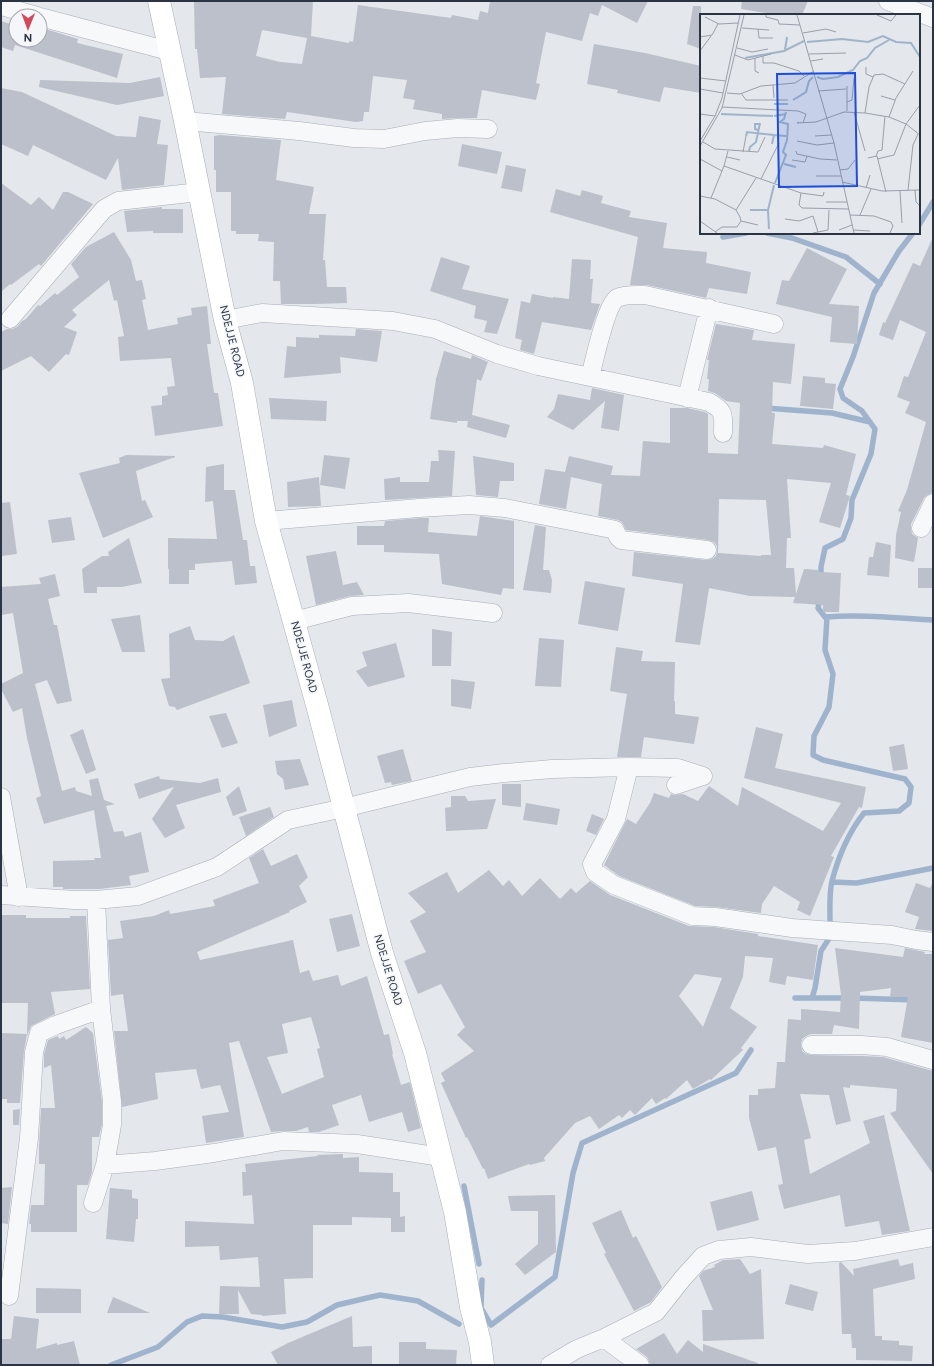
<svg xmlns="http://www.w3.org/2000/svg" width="934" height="1366" font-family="Figtree,sans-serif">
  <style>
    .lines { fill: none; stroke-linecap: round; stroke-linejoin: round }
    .stream { stroke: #9fb4cc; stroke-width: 5.5 }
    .building { fill: #bbc0ca; fill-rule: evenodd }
    .street-casing { stroke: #a9aeb7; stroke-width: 19 }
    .secondary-casing { stroke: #a9aeb7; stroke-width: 23 }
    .street { stroke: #f7f8fa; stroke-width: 18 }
    .secondary { stroke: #fff; stroke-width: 22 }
    .labels { text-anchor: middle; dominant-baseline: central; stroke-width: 3; stroke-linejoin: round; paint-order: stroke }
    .street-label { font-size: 11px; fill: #2b3445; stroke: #f4f6f9 }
    .inset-river { fill: none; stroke: #9fb4cc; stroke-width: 2 }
    .inset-road { fill: none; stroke: #9a9fa9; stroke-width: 1 }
    .view { fill: #1d4ed8; fill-opacity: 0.15; stroke: #1d4ed8; stroke-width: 2 }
    .inset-edge { fill: none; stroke: #2b3445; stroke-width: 2 }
  </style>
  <rect width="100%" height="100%" fill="#e4e7ec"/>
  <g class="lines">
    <path class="stream" d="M919 225 933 202
      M767 233 792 238 846 257 880 284
      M723 237 746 233
      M765 408 832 413 870 422
      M821 579V567L825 548 843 539 851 518 852 500 871 454 875 429 862 411 843 398 840 389 853 357 874 293 899 251 913 233
      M820 598 818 608 825 617H827L825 650 833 674 829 707 814 736 813 755 823 760 905 779 911 787 909 803 899 811 864 813C849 832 838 858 832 881 829 894 830 909 830 922
      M825 617C862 614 897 618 933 620
      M832 882 857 883 933 868
      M795 998H812L815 988 821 951 830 937
      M812 998H854L915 1000
      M464 1186 479 1264
      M482 1280 481 1308 491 1325 555 1277 573 1173 582 1143 736 1073 751 1050
      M111 1365 158 1347 187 1322 202 1316 223 1317 282 1327 307 1322 337 1305 380 1295 418 1301 459 1324"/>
  </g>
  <path class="building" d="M194 1H313L311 36 349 43V41L353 42 358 5 451 18 452 15 478 20 480 11 488 13 490 1H648L637 23 602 5 598 16 590 13 582 41 546 32 536 83 540 84 536 100 482 90 477 118H458L442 119V114L413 109 415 100 403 98 407 80 373 76 369 112H364L363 121 356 122 287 112 285 119 222 114 226 77 200 78 197 49H195ZM262 30 307 38 302 64 280 62 256 56Z
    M742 1H808L802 15H779L741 9Z
    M693 6H701V49L687 44Z
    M1 21 16 26V40H40L42 28 78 39 77 43 123 54 117 78 15 45 13 51 1 47Z
    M594 44 645 53 701 66V93L664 87 660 102 617 93 618 90 587 84Z
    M160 77 164 96 117 105 39 87 40 80 130 83Z
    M1 88 22 92 116 136 136 137 139 116 161 120 157 144 168 145 164 185 122 190 118 158 106 180 33 145 28 156 1 144Z
    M220 135 281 140 276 180 314 187 309 214H326L323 260H325L327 287H346L347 303 314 304H281L280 281H273L274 242 258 241 259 234H236V231H231V192H216V170H214V136Z
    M462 144 502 152 497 174 458 166Z
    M506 165 526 169 522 192 501 188Z
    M1 183 31 205 39 197 53 210 63 192H68L93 204 41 266 39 264 11 285 10 284 1 292Z
    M556 189 580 196 582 190 603 196 601 203 631 211 629 217 667 223 663 248 707 252 706 263 751 272 747 294 709 288 706 298 647 285H630L638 237 550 212Z
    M162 207V209H183V233H153V231L127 232 124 211Z
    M114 232 131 260 136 281 142 280 146 299 142 300 148 330 178 324 177 318 192 315 191 308 207 306 211 344H207L214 393H218L223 426 155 436 151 406 162 405V396L168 395 167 387 175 386 171 358 120 361 118 337 124 336 117 300 114 301 109 280 72 310 77 315 64 327 77 332 69 355 66 354 49 372 31 356 1 371V332L7 329H13L18 326 22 321 26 319 38 305 40 306 55 293 57 295 79 277 71 264 86 247Z
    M933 237V490L932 493 927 495 924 498 911 524V528L912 534 918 538 914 562 895 558 896 535 901 512 898 511 907 490 926 422 905 413 910 402 897 397 904 376 908 377 926 332 900 320 893 340 879 335 883 322 885 323 913 263 920 266Z
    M807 248 847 269 829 304 859 306 857 344 830 342 832 317 776 304 782 280 789 281Z
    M441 257 470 266 462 289 509 299 497 334 484 332 487 321 474 318 476 306 430 291Z
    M572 259 591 260 590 279H593L591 303 600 304 591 330 542 322 534 354 520 350 522 340 515 338 521 301 530 303 532 294 553 298V297L569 299Z
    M716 324 754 330 752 340 795 344 791 384 773 382 772 413H775L772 444 823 448 824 445 856 454 846 495 850 496 840 528 819 522 831 483 787 479 791 538H787L786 568H794L796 594 804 569 819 570V572L841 573 839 612H823V605L793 603 795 597 750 596 709 588 700 645 675 642 683 584 632 576 634 552 706 560 712 559 716 556 717 551V546L714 542 708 540 626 530 622 522 618 520 598 516 602 484 571 477 566 509 539 504 545 469 565 472 569 456 613 466 611 475 640 476 643 441 670 443V408H687L705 412 708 414V453L738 454 740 403 726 401 715 393 708 391 709 379H707L709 360H707ZM719 499 766 500 771 555H761V556L718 553Z
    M356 329 382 331 377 362 340 357 341 373 284 378 287 346 296 347V337L319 338V335L355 336Z
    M444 351 471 359 472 355 488 362 481 381 477 379 472 415 510 425 506 438 467 427 468 421H457V423L430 419 436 379Z
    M803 376 825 378V383L836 384 833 409 800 406Z
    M592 388 624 395 619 431 601 428 605 401 573 430 547 417 554 409 558 394 590 400Z
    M269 398 327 401 326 421 271 419Z
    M438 450 455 451 452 496 385 500 384 479 400 477V482H429L431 461H439Z
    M126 455 175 456V457L136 471 142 501 145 500 153 517 103 538 79 473 120 463 119 458Z
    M324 455 350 458 345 489 320 485Z
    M473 456 514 463V481H500L498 497 476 495Z
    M224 464V490H235L243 540H247L250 566H255L257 583 235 585 232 561 195 564V570H189V584H169V569H168V538L217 539 213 501 205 502 206 467Z
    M319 477 321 506 288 507 287 482Z
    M10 502 17 554 1 556V503Z
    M480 516 514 521V589L503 588 501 595 442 584 439 554 384 552V545H357V526H384L385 521 420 518H429L428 532 477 536Z
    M71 517 75 540 52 543 48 520Z
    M535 525 546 527 543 570H549L552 580 551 593 523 590Z
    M129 538 142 583 122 587H97V593H84L82 569 102 556H109L108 552Z
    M876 542 891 545 889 577 867 575 869 557H873Z
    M336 551 343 585 357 582 364 595 350 596 316 605 306 556Z
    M918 568H933V588H918Z
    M55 574 60 596 48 599 54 625H57L72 701 57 704 47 680 35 684 62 791 75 787 76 791 92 796 89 780 98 778 104 800 115 804 106 806 114 832 123 831 125 837 141 832 149 872 129 876 131 885 100 889H63V887H53V861L95 860 94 858H101L94 810 44 824 36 798 41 796 27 738 22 708 13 712 1 689V684L23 673 13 613 1 615V587L41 584 39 578Z
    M585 581 625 588 618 631 578 624Z
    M140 615 145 652H122L111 619Z
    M190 626 195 640 223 641 234 635 250 683 177 710 175 707 169 706 161 679 170 678 169 634Z
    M432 629 452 632 451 666H432Z
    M539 638 564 640 561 687 535 686Z
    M396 643 405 677 368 687 356 671 367 666 362 652Z
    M616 647 643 651 641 661 675 662 674 701H675V714L699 717 694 744 644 737 641 757H617L627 694 610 691Z
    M451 679 475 682 471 709 451 706Z
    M292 700 297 726 269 737 263 705Z
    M226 713 238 743 222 748 209 716Z
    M756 727 783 734 775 768 866 787 862 808 859 807 831 856 834 857 810 916 797 910 800 902 774 886 762 904 761 913 716 907 695 906 619 876 604 865 627 819 636 824 650 803 654 793 669 798 671 794 674 795 683 794 698 801 709 786 738 806 742 787 823 831 841 803 744 778Z
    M83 729 96 770 86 774 70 735Z
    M904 744 908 769 893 771 889 747Z
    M403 749 412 781 392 785 391 782 385 783 377 756Z
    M300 759 309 785 285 790 283 779 277 774 275 761Z
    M159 776 160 779 200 783 218 778 221 792 176 805 185 828 165 838 152 819 174 787 139 799 134 784Z
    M502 784H521V807L502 805Z
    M239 786 247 811 233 816 226 797Z
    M451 796H465L468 801 496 799 487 829 446 831 445 808 451 807Z
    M526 803 560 809 557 825 523 820Z
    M270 807 274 817 246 836 239 817Z
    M592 814 604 819 596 835 586 831Z
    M263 849 271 866 297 854 308 877 299 886 307 902 289 911 290 912 197 952 200 960 293 940 300 973 309 970 313 981 338 975 341 986 367 976 384 1035 389 1034 393 1054H392L401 1085 410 1082 421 1128 408 1132 402 1112 369 1122 361 1095 332 1105 339 1125 319 1132H309L308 1127 296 1131H283L271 1132 239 1041 229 1043 244 1137 206 1143 202 1116 229 1112 220 1085 201 1089 196 1069 155 1073 158 1099 122 1107 114 1031H128L123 994 111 996 108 940 123 938 120 921 154 916 169 910 170 914 215 906 213 900 259 883 249 858ZM311 1017 320 1048 317 1049 324 1077 282 1094 267 1057 288 1053 282 1024Z
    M489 870 503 886 509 880 522 896 540 878 560 899 571 888 576 893 590 881 610 895 689 926 714 927 758 934V936L818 945 813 980 787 976 785 985 769 982 773 958 745 956 743 977 730 1008 757 1027 741 1048 743 1050 711 1080 710 1079 693 1089 687 1080 666 1099 665 1098 656 1104 652 1098 635 1115 630 1110 622 1118 619 1115 599 1129 590 1116 575 1123 544 1158 545 1161 530 1165 529 1164 488 1179 484 1168 483 1169 467 1137 466 1138 441 1083 445 1081 441 1073 474 1051 457 1035 465 1027 441 984 418 994 404 961 426 952 410 921 426 912 408 893 447 872 458 893ZM695 974 722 978 703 1027 679 996Z
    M916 883 930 888 932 884H933V931L915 929 919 917 905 912Z
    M352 914 360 946 337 952 329 919Z
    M1 915H26V918H70V916H86L90 989 51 992 55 1014 31 1026 27 1036 28 1003H1Z
    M835 948 903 957 905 948 925 952 924 954H933V1043L901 1037 908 997H890L891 988 860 992 859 1029 834 1025 832 1034H811L806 1036 802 1039 801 1045 802 1051 806 1054 811 1055 861 1056 883 1057 933 1071V1174L890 1113 896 1111 897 1089 850 1085V1088L843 1087 851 1121 836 1125 829 1095 800 1094 811 1138 804 1140 810 1174 870 1143 863 1121 884 1115 910 1231 882 1235 879 1221 845 1227 840 1195 784 1209 778 1185 783 1184 776 1147 758 1151 749 1118V1095H758V1089L775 1088 777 1062H785L788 1019 801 1020V1009L840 1012 841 995Z
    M86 1027 93 1033 102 1102V1124L99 1137H92V1172L88 1185H77V1232H31V1224H29L31 1205H44L45 1164H39V1146L41 1108H55L51 1065 44 1068V1054L48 1040 58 1036 59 1039 64 1036 66 1040Z
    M1 1033 27 1034 24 1051 20 1103H7V1099H1Z
    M20 1109 19 1125H13V1110Z
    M343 1154V1158L359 1157V1172L393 1173V1192H400V1217L405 1216V1232H391V1218L352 1217V1225H313V1278L284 1279 286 1314 262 1316V1315L251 1314 238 1290 239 1314H219L220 1286 260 1287 258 1257 220 1260 219 1246 185 1247V1221L254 1224 252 1195 243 1196 242 1172H246L245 1164 318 1156 317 1155Z
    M12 1187 8 1224 1 1223V1188Z
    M110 1188 132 1190V1198L138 1199V1219H136L134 1242 106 1239Z
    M752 1191 759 1220 717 1231 710 1202Z
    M555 1195 556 1252 525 1275 515 1264 538 1244V1211H511L508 1196Z
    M621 1210 633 1238 636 1236 662 1287 651 1302 634 1311 604 1254 606 1253 592 1223Z
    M740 1259 750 1274 761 1269 764 1339 703 1341 702 1310H713L699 1276 703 1271 715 1267 714 1265 723 1260Z
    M898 1259 900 1266 913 1263 915 1279 873 1289 875 1336H882V1340L899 1341V1345L913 1346 912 1361 856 1360V1348H852L851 1334H842L839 1263 841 1262 854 1276 853 1269Z
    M790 1284 818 1292 813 1311 785 1304Z
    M36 1288 81 1289V1313H36Z
    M113 1297 150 1313H107Z
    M14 1316 39 1319 36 1349 57 1343V1345L74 1341 80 1365H1V1339H11Z
    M352 1316 353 1347 372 1346V1365H278L271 1352 288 1343Z
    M664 1333 677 1354 688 1340 703 1352V1344L758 1363V1365H650L649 1361 647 1357 636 1349Z
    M399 1342H426V1349L457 1350 456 1365H399Z"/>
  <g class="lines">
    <defs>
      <path id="street" d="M888 1 933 18
        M1 6 37 16
        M40 17 169 51
        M185 121 299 131 354 138 384 139 425 131 458 128 488 129
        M10 319 104 209 118 201 199 192
        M225 320 262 313 393 321 435 329 497 354 538 366 709 402C726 412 723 415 723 433
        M590 377C594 362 606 305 617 298 625 294 637 295 645 295L774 324
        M687 398 709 308
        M266 521 419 508 469 505 505 508 611 529 615 530 618 537 621 540 707 550
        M921 528 933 503
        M294 621 352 606 408 603 493 613
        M629 767 616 819 592 864 595 872 614 885 693 916 715 917 792 928 892 935 916 940 933 942
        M1 797 19 897
        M1 895 74 900H96L138 896 217 867 288 820 344 808 470 777 504 773 552 769 629 767 678 768 703 776 676 785
        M811 1045H861L887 1047 933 1060
        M105 1165 155 1161 214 1153 283 1141 357 1144 441 1157
        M93 1203 105 1165 112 1125V1101L101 1009 96 900
        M9 1296 29 1138 34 1052 39 1033 56 1025 101 1009
        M604 1338 640 1365
        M550 1365 577 1349 604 1338 656 1312 683 1278 703 1256 719 1250 751 1247 808 1254 855 1251 933 1237"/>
      <path id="secondary" d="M159 1 185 121 225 320 242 383 266 521 317 705 382 953 415 1053 455 1212 471 1307 480 1342 483 1365"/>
    </defs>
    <use href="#street" class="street-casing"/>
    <use href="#secondary" class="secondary-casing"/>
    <use href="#street" class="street"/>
    <use href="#secondary" class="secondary"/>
  </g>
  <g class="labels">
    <g class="street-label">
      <text transform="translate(232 341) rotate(76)">NDEJJE ROAD</text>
      <text transform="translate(304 657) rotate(75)">NDEJJE ROAD</text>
      <text transform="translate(388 970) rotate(73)">NDEJJE ROAD</text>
    </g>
  </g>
  <g transform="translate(700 14)">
    <rect width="220" height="220" fill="#e4e7ec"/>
    <path class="inset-river" d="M107 28 142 25 168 28 183 22 196 28 211 29 220 43M85 36 87 23M45 44 84 37 104 27M117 63 123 65 138 63 153 56 160 47 167 44 175 34 189 26M93 86 106 78 109 67 113 63M74 90H88M21 100 73 102M74 102 86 100M58 116 55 115V110H59M46 122 47 118 74 121M72 130 74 121 86 122M49 137 50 133 56 128 60 109M84 150 96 153M75 169 86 141 83 138 87 126 88 110 80 108 84 105 86 98M50 196H67M69 215 68 196 74 171"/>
    <path class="inset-road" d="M66 1V3L78 6 79 10 100 11M97 1 134 129 154 219M177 1 191 7 196 1M5 3 19 10 38 9M42 14 69 16M58 15 59 24H73M103 19 126 15 136 18M0 23 12 21 18 10M37 34 52 38 68 35M0 37 11 22M109 40 146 39M35 41 48 46 71 40M63 42V49H74L99 57 104 62M55 44V57L59 59M111 47 123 45M166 53V60L173 63M0 64 26 67M73 71 74 84M147 72V97M0 75 23 79M118 77 146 75M27 79 40 80 61 72 95 69 114 57M41 79 46 86H88M181 82 195 86M147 88 152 86 154 64M22 93 98 97 106 100 103 109M154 98 165 137M165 99 169 73 174 61 183 60 205 70M0 100 15 102M189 103 196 84 213 57M99 108 97 109 116 108 144 98 165 99 189 103 206 110 220 121M115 122 131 121M0 127 15 102 22 84 40 1M97 127 117 131 134 129M3 128 15 135 58 138 65 123M0 132 22 94 44 1M96 137 97 140 120 145 137 146M43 138 46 122M176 142 178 137 182 136 185 102M27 143 40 146M168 144 177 142 186 178M0 145 22 157M177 145 194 141 206 110 220 91M92 146 105 148 107 142M24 152 101 179 123 182 124 178M140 156 148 155 155 146M116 162H141M61 165 79 129M142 168 182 177 220 176M166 174 170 161M208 176 213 131 218 120M215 176 216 188 220 192M200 177 202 209M101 179 99 191 102 194 149 195M0 182 15 185 36 196 40 203 41 207 37 213H22L15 218M11 184 24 152 28 137M126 188H147M36 196 56 164M150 201 174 202 191 208 193 212 190 219M160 201 171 175M85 205 99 207 113 202 118 218M0 207 17 219M41 207 58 211M139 216 152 211M153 216 170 217M113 219 128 216 129 196"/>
    <path class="view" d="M155 59 157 172 79 173 77 60Z"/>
    <rect width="220" height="220" class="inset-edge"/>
  </g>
  <rect width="934" height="1366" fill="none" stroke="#2b3445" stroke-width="4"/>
  <g transform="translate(28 28) rotate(181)"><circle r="19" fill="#f4f6f9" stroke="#a4a8b1"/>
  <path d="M0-3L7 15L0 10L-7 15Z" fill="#d1495b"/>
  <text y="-6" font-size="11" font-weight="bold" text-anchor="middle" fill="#2b3445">N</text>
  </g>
</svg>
